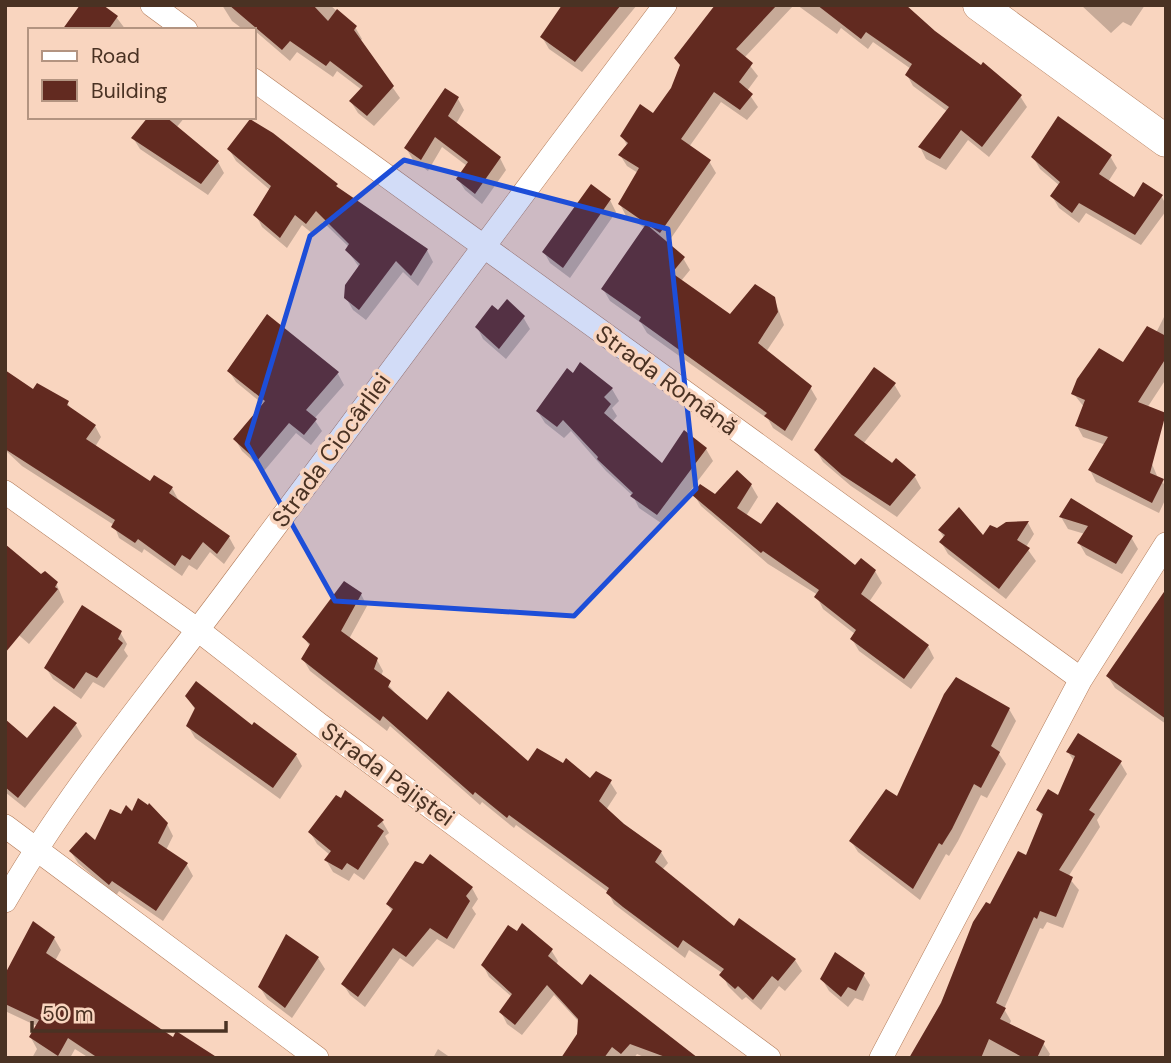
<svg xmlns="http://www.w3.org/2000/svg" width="1171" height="1063" font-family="'DM Sans',sans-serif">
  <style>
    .shadow { fill: #0003 }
    .building { fill: #622a20 }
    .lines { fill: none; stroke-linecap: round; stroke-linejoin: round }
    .minor-casing { stroke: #b37c5a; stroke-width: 24 }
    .secondary-casing { stroke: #b37c5a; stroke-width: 33 }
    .minor { stroke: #fff; stroke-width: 23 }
    .secondary { stroke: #fff; stroke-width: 32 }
    .marked { fill: #1d4ed8; fill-opacity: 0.2; stroke: #1d4ed8; stroke-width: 5; stroke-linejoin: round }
    .labels { text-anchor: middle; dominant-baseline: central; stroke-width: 7; stroke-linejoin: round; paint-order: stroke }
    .street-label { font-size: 24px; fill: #4a3223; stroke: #f9d5bf }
  </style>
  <rect width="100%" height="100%" fill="#f9d5bf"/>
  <path class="shadow" d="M100 5 117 18 126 30H62Z
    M222 5H330L355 27 362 39 360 41 400 98 374 126 358 113 351 102 362 90 337 71 333 77 297 52 290 61 254 30 249 27 244 30 232 21Z
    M564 5H637L582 72 549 49 542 37Z
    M722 5H794L744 58 758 76 747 91 758 107 747 120 721 102 689 147 709 161 716 173 667 244 683 258 690 270 681 281 731 317 774 298 784 325 766 352 810 387 817 399 792 441 773 428 768 419 647 333 641 323 610 301 603 289 645 228 626 216 620 204 638 173 627 166 620 155 628 147 622 136 653 115 673 89Z
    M797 5H903L933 32 1020 96 1027 107 989 157 968 140 946 170 926 159 920 147 948 112 913 86 907 75 911 69 873 42 868 49 841 28 837 34Z
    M1081 5H1145L1131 26 1123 22 1111 33Z
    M458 99 464 110 456 124 500 158 506 170 482 204 465 190 458 179 467 166 442 147 428 171 413 160 406 148Z
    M150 117H185L176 128 218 162 224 173 208 195 140 149 133 138Z
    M229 149 336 185 339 190 427 250 433 262 418 286 403 272 366 320 353 310 346 298 359 267 347 250 349 247 323 222 313 234 302 225 287 248 262 227 256 215 270 190 236 161Z
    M1110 156 1117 168 1108 182 1135 199 1161 196 1166 204V211L1141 245 1086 213 1079 223 1059 208 1052 196 1060 186 1040 169 1033 157Z
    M610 200 616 212 570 278 550 263 544 252Z
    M498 312 523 317 530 329 506 359 483 339 477 327Z
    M1166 313V379L1147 408 1152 464 1158 478 1166 486V498L1159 513 1096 482 1090 470 1106 445 1083 437 1077 426 1084 407 1073 393 1124 364 1156 333Z
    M580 365 612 389 619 401 612 408 617 416 612 422 662 466 706 449 713 461 664 525 639 508 633 496 606 471 571 431 564 438 545 423 538 412Z
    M229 371 338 374 344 385 314 419 322 431 311 445 296 433 264 471 242 451 235 439 264 405 236 382Z
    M5 372 34 392 67 402 72 411 95 426 101 437 95 447 151 483 172 488 178 499 229 537 235 548 224 564 210 552 197 570 189 565 182 576 144 549 142 553 119 538 114 525 22 466 5 450Z
    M894 384 901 396 863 444 915 477 921 488 897 517 851 486 823 462 816 450Z
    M751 485 758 497 746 516 762 527 855 568 875 571 882 583 869 602 928 646 934 658 911 689 859 651 852 639 855 634 823 609 817 597 818 595 768 564 701 506 694 495 715 496Z
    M1061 517 1131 537 1138 549 1122 574 1086 555 1079 543 1085 534 1068 529Z
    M1028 523 1034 534 1026 547 1036 561 1006 599 948 554 941 542 944 538 940 531 984 538 1007 524Z
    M41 576 56 583 64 602 29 644 5 623Z
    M361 594 367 606 349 639 377 660 383 671 381 676 396 694 428 722 528 764 591 780 610 782 617 793 606 810 661 852 668 863 662 870 734 928 795 960 802 971 785 991 779 986 761 1010 746 997 742 1000 728 986 722 973 689 950 685 958 614 904 608 892 516 825 514 828 482 802 480 805 390 726 387 731 310 671 303 659 310 647 304 637Z
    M1166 596V724L1115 688 1108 677Z
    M120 632 127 644 124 650 128 656 104 688 93 682 81 699 53 679 46 668Z
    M187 697 252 728 296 755 302 766 280 799 195 738 188 726 196 711Z
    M1009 709 1016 721 999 754 1006 764 987 798 981 795 958 841 949 856 946 854 920 900 858 852 851 841Z
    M5 722 27 741 76 725 82 736 25 808 5 792Z
    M1068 752 1120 762 1127 774 1097 820 1100 827 1068 877 1079 890 1063 928 1047 922 1043 929 1040 928 1004 1009 1011 1021 1009 1026 1043 1043 1050 1054 1048 1058H912L991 906 1027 857 1043 818 1038 810 1059 797 1074 761Z
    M132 814 167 824 173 836 166 850 187 865 193 876 163 921 119 891 116 896 78 863 71 852 96 843 122 816Z
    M382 821 389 833 385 836 389 844 364 880 354 873 349 881 333 872 326 860 330 855 317 844 310 832Z
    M472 888 478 899 472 908 476 914 454 949 437 939 413 967 400 958 365 1007 350 995 343 984 393 913 388 905Z
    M54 938 61 950 55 961 173 1039 214 1058H89L75 1049 70 1058H32L37 1049 31 1038 37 1026 5 1011V978Z
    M551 950 558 961 556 965 583 987 694 1058H646L637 1054 634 1058H571L580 1023 554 995 522 1035 507 1024 501 1012 512 997 489 977 483 965Z
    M318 958 325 969 292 1018 267 999 260 987Z
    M863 974 870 985 863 1001 855 998 848 1007 829 991 822 979Z
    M438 1049 451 1058H433Z"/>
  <path class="building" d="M80 5H103L118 16 108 30H62Z
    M229 5H313L328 21 337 9 357 26 354 30 394 86 367 116 349 101 363 86 330 61 326 66 290 41 282 50Z
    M562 5H621L575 62 540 37Z
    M715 5H777L736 49 753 63 739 82 753 94 740 110 714 92 681 139 711 160 660 233 618 204 639 168 618 155 628 143 620 136 640 104 653 113 671 88 680 65 674 58Z
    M817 5H906L935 31 981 65 983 62 1022 95 982 147 961 130 940 159 918 147 949 107 905 75 912 64 866 32 861 39Z
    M445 88 459 97 448 116 501 157 475 194 456 179 468 162 435 137 421 160 404 148Z
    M1058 116 1112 155 1099 174 1134 197 1143 182 1163 195 1135 235 1079 203 1072 213 1050 196 1060 182 1031 157Z
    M148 117H166L219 161 201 184 131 138Z
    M250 119 273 133 338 184 336 186 428 249 411 276 396 261 359 310 344 298 345 285 360 264 345 250 349 244 316 211 306 224 295 215 280 238 253 215 271 186 227 149Z
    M591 184 611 199 563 268 542 252Z
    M646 224 685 257 672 273 730 314 755 284 775 297 778 312 758 343 812 386 785 431 764 416 767 413 639 321 641 317 601 289Z
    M507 299 525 316 499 349 475 327 492 305 498 310Z
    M267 314 339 372 306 410 317 419 304 435 289 423 257 461 233 439 265 401 227 371Z
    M1147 326 1166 336V358L1138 402 1166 413 1150 473 1164 479 1152 503 1088 470 1108 437 1075 426 1085 400 1071 394 1077 379 1099 348 1123 362Z
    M580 362 613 388 604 397 611 404 604 413 662 463 684 430 707 448 657 515 630 496 633 493 597 459 598 457 563 420 557 427 536 411 567 368 573 373Z
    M874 367 896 383 854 435 892 463 896 458 916 475 890 506 842 475 814 450Z
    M5 370 33 389 37 383 69 401 67 405 96 425 86 439 150 481 154 475 173 487 169 493 230 536 217 554 203 542 190 560 182 555 175 566 138 539 135 543 111 527 115 520 5 449Z
    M737 470 752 484 737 508 761 524 777 502 855 565 861 558 876 570 861 594 929 645 904 679 850 639 856 630 814 597 819 590 763 551 761 553 692 495 700 484 715 494Z
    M1071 498 1133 536 1116 564 1077 543 1088 526 1059 517Z
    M959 507 983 535 990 525 997 528 1006 522 1029 521 1017 540 1030 548 999 589 939 542 945 535 938 530Z
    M5 544 41 574 45 571 58 582 55 587 58 589 5 653Z
    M344 581 362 593 341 631 378 658 374 669 391 681 388 687 427 720 448 691 528 761 537 748 563 763 566 758 590 778 596 771 612 780 599 801 624 824 662 851 655 862 734 926 739 918 796 959 778 981 772 976 753 1000 738 986 735 989 719 975 724 969 683 940 678 948 623 907 606 893 609 888 509 815 507 818 475 792 473 795 383 716 380 721 301 659 310 644 302 637Z
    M1166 589V719L1106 676Z
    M82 605 122 631 118 639 123 643 97 678 86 672 74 689 44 668Z
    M956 677 1010 708 991 746 1000 752 981 788 974 784 952 829 942 845 939 843 913 889 849 841 886 789 897 796 944 694Z
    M196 681 252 725 254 722 297 754 273 788 186 726 195 708 185 696Z
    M54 706 77 723 18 798 5 787V719L27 738Z
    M1078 733 1122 761 1089 810 1095 814 1059 870 1073 877 1056 917 1040 911 1037 919 1034 917 996 1003 1006 1008 1000 1019 1045 1041 1037 1058H1024L989 1039 981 1058H909L941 1003 973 922 986 902 990 904 1018 851 1026 855 1043 814 1036 810 1048 789 1058 795 1075 756 1066 752Z
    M345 790 384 820 377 826 384 831 358 870 347 863 342 870 324 860 331 851 308 832 336 795 341 798Z
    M138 798 148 805 149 803 168 823 158 843 188 863 156 911 112 881 109 885 69 851 86 832 95 840 110 809 121 814 126 805 132 811Z
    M430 854 473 887 466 896 470 901 447 939 430 928 406 957 393 948 358 997 341 984 393 909 386 904 415 861 423 864Z
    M33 921 55 937 46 953 173 1037 176 1031 218 1058H98L68 1038 58 1056 29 1037 39 1020 5 1004V974Z
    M522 923 553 949 548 956 582 985 590 974 698 1058H668L630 1044 621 1054 612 1047 604 1058H561L577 1034 578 1019 547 985 515 1025 499 1012 512 994 481 965 508 925 517 931Z
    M286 934 319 957 285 1008 258 987Z
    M835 952 865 973 856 991 848 987 841 997 820 979Z"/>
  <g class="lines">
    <defs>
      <path id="minor" d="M152 5 186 30
        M254 80 1081 679
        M5 492 198 630 320 725 769 1058
        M5 826 317 1058
        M5 901C70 788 156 687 233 583 376 390 520 197 665 5
        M881 1058 1081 679 1166 544"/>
      <path id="secondary" d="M979 5 1166 141"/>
    </defs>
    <use href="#minor" class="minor-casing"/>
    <use href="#secondary" class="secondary-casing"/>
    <use href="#minor" class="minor"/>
    <use href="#secondary" class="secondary"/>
  </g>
  <path class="marked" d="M404 160 668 229 696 489 574 616 335 601 247 444 310 236Z"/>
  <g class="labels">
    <g class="street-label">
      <text transform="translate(667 380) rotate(36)">Strada Română</text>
      <text transform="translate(331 450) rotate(-54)">Strada Ciocârliei</text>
      <text transform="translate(388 774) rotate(36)">Strada Pajiștei</text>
    </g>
  </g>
  <rect width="1171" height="1063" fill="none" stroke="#4a3223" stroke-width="14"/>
  <rect x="28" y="28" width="228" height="91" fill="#f9d5bf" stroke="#b39481" stroke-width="2"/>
  <rect x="42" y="51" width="35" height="10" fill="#ffffff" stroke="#b39481" stroke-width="2"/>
  <text x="91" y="63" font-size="21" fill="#4a3223">Road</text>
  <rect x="42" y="80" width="35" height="21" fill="#622a20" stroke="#b39481" stroke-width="2"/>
  <text x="91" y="98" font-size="21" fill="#4a3223">Building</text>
  <path d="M32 1021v10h194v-10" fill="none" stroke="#4a3223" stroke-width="3.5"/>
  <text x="42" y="1021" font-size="21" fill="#4a3223" stroke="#f9d5bf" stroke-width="5" paint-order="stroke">50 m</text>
</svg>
